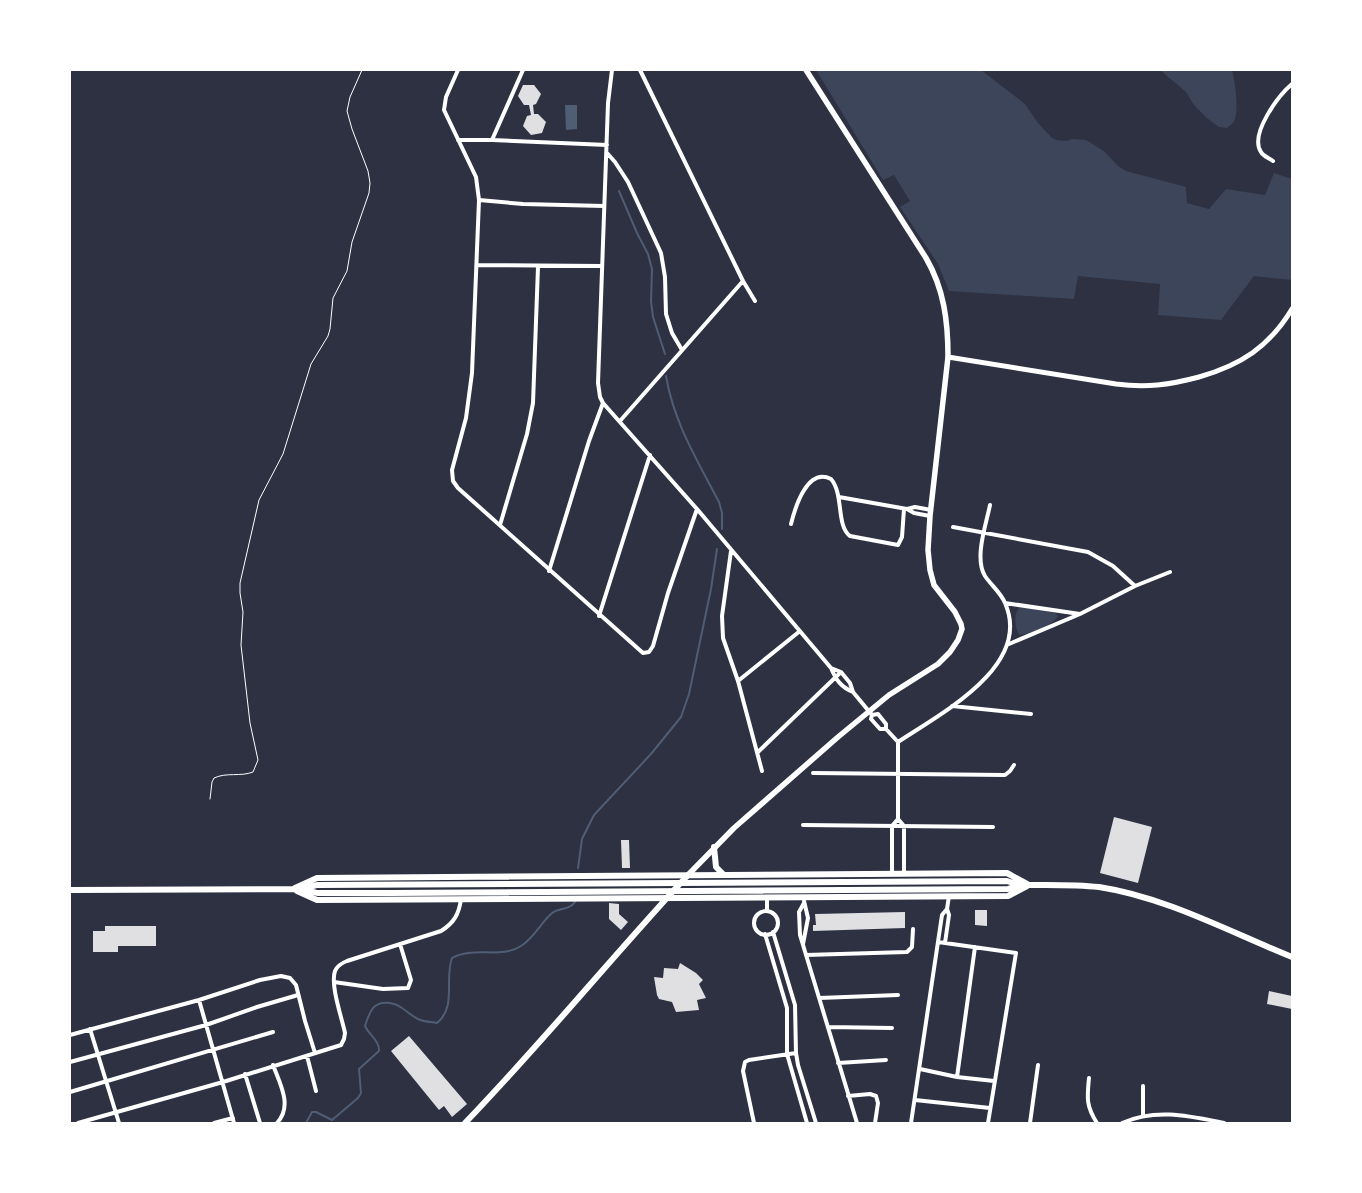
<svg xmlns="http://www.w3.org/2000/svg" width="1362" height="1193" font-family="Signika,sans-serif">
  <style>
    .green { fill: #3c4559 }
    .water { fill: #4f5d75 }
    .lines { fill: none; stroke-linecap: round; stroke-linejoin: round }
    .stream { stroke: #4f5d75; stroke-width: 2 }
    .building { fill: #e0e0e3 }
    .path { stroke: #fff; stroke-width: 1 }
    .minor { stroke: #fff; stroke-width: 4 }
    .tertiary { stroke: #fff; stroke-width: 5 }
    .secondary { stroke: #fff; stroke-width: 5.5 }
    .primary { stroke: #fff; stroke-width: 6 }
    .trunk { stroke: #fff; stroke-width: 6 }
  </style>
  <rect width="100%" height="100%" fill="#2d3142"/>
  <path class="green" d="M816 70H981L1025 104 1038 123 1052 138 1057 140 1066 141 1072 139 1086 140 1104 151 1118 166 1126 171 1186 187 1187 203 1209 209 1226 189 1265 195 1274 173 1292 179V280L1254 276 1221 320 1158 315 1160 284 1078 276 1074 299 949 291 938 264 900 207 910 201 894 175 883 180Z
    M1160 70H1232C1235 81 1240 114 1233 123 1232 124 1228 127 1227 128L1219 127 1208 119 1194 105 1186 92Z
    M1024 607 1055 613 1058 616C1052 626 1031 634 1019 635 1015 627 1013 615 1019 608Z"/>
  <path class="water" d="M565 105H577V129L566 130Z"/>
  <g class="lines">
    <path class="stream" d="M619 191 637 233 648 254 652 269 651 301 653 317 665 354
      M666 376C674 423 697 460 719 502L722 513V529
      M578 868 582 839 594 815 651 754 681 717 689 694 711 589 717 549
      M306 1123 312 1112H316L332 1120 358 1098 361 1093 359 1069 379 1051C380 1041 369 1035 365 1026 367 1020 369 1013 373 1008 380 1000 394 1002 402 1008 408 1012 412 1016 418 1019 424 1022 431 1022 437 1023 457 1007 444 979 452 958 473 946 502 959 521 946 534 938 540 924 551 914 558 907 569 911 575 902"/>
  </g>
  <path class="building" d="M523 85H534L541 94 536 104 533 105 534 114H538L546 122 542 133 531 135 523 126 527 116 531 115 529 105H524L518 96Z
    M1114 817 1152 827 1138 883 1100 873Z
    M621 840H629L630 868H622Z
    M609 903 619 904V914L628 922 621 930 609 919Z
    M975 910H987V926L975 925Z
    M905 912V928L813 931V925H816L815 914Z
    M105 926H156V946H118V952H93V931H105Z
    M680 963 696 973 703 980 699 984 706 998 697 1000 699 1010 676 1012 672 1002 659 999 657 995 654 977 663 978 664 968 678 969Z
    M1269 991 1292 996V1009L1267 1004Z
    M409 1036 467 1104 452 1117 444 1106 439 1110 391 1051Z"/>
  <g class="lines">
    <path class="path" d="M210 799 212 782 214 778C227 772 240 777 253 772L258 760 250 723 241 645 243 612 240 593V583L259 500 283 454 311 364 328 336 330 329 333 298 347 271 352 242 369 193 370 183 368 171 352 129 347 111 350 97 362 70"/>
    <path class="minor" d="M458 70 446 97 444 110 476 177 479 200 472 373 466 418 452 470 453 481 458 488 643 653 649 652 653 646 668 593 697 509
      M612 70 608 103 598 383 600 397 603 403 697 509 831 668C836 680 841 687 853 692
      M640 70 743 281 755 301
      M458 140H492L607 145
      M492 140 523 70
      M607 153 615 162 628 182 661 253 665 277 666 314 672 333 682 350
      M1273 161C1269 158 1263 156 1261 152 1249 134 1279 95 1292 84
      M479 200 523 204 604 206
      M477 265 601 266
      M620 421 743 281
      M839 497 907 509 914 513 930 516
      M907 509 915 507 931 510
      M791 524C795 508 807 467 831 479 844 494 836 526 850 536L898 545 902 537 904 509
      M500 525 527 434 533 403 538 267
      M953 527 1088 552 1113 566 1135 586
      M731 551 722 616 723 638 738 681 762 771
      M549 571 589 441 603 403
      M1005 603 1080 614
      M599 616 650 455
      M1009 644 1080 614 1135 586 1170 572
      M831 668 841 672 850 683 853 692 872 715 871 719 880 729H886
      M738 681 800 631
      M952 706 1031 714
      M872 715 878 714 886 724V729L898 742V819L904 826V874
      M898 742C940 714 1033 666 1005 603 1001 593 991 585 985 576 974 558 986 525 990 505
      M758 752 841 672
      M813 773 1005 775 1010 771 1014 765
      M803 825 993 827
      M892 874V826L898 819
      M767 897V911
      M804 903 799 912 800 935 857 1123
      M754 923a12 12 0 1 1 24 0a12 12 0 1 1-24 0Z
      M773 932 795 1005 796 1053 798 1065 816 1123
      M765 934 787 1008V1054L807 1123
      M938 942 1016 953 988 1123
      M945 943 949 915 947 909 949 896
      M803 944 808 918 804 901
      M806 955 907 952 912 947 913 929
      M334 982 383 989 408 988 411 980 400 944
      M819 998 898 995
      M199 1000 234 1123
      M828 1027 892 1028
      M90 1029 119 1123
      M70 1035 199 1000 260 980 281 976 290 978 296 985 305 1021 315 1053
      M307 1056 316 1091
      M70 1062 206 1025 257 1007 298 995
      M838 1063 886 1060
      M273 1065C280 1084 293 1106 277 1123
      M920 1069 957 1077 994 1081
      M245 1074 260 1123
      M957 1077 975 947
      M1089 1078C1087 1098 1086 1106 1097 1123
      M70 1092 273 1032
      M848 1096 870 1094 876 1096 878 1103 875 1123
      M915 1100 990 1108
      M1143 1115V1086
      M78 1123 223 1082 341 1045 344 1039 345 1033C342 1018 330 985 335 971 337 966 342 963 347 961L441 931C454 923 459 914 461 899
      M214 1123 233 1118
      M754 1123 743 1071 745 1062 749 1060 796 1053
      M911 1123 942 915 947 909
      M1030 1123 1038 1065
      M1122 1123C1156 1108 1189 1116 1224 1123"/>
    <path class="tertiary" d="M948 357 1116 384C1146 388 1169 385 1199 377 1241 365 1269 347 1292 309"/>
    <path class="secondary" d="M687 876 734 828 838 737 889 695 938 664 950 652 958 640 962 629 961 624 955 612 934 585 930 570 928 550 930 516 948 357C948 321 944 289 926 258L806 70"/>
    <path class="primary" d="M465 1123C542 1043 612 957 687 876"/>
    <path class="trunk" d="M714 847 716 867 724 875
      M295 888 317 878 1007 873 1027 884
      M304 889 317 885 1007 881 1019 885C1046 885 1073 884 1099 887 1165 897 1230 932 1292 957
      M70 890 304 889 317 893H389L1008 889 1019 885
      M297 891 317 900 1008 896 1027 886"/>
  </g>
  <rect width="1362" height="1193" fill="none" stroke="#ffffff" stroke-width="142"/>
</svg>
